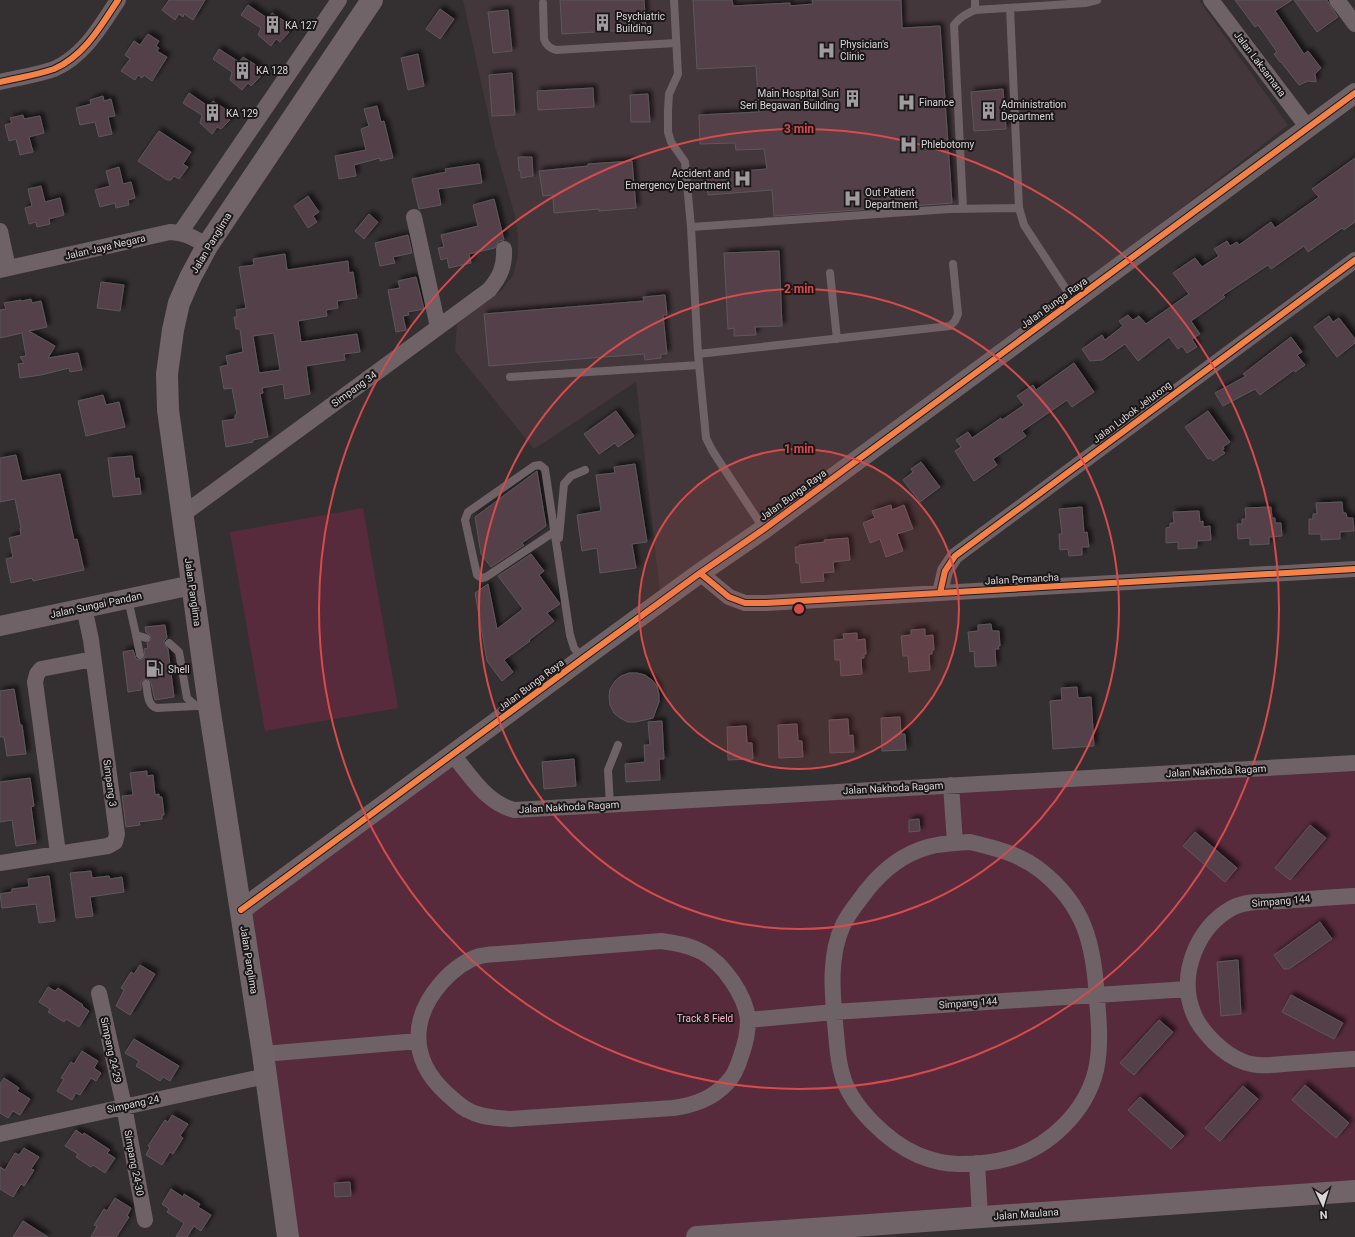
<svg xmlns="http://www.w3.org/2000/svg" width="1355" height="1237" font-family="Roboto,sans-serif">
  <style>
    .built { fill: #43373b }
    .green { fill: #572b3b }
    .building { fill: #524148; stroke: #5c585a; fill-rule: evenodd; filter: url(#shadow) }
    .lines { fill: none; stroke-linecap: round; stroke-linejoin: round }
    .service { stroke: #6e6266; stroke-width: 8 }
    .minor { stroke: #6e6266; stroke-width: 16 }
    .tertiary { stroke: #6e6266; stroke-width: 20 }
    .secondary { stroke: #706468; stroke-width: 22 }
    .cycleway-casing { stroke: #1a1718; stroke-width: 8 }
    .cycleway { stroke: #f48246; stroke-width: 6 }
    .ring { fill: none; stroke: #d74b4b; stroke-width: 2 }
    .labels { text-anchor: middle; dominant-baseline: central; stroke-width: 4; stroke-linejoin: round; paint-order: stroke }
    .poi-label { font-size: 10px; fill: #dad5d7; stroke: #1a1718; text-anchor: start }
    .street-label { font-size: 10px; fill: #dad5d7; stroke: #1a1718 }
    .park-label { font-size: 10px; fill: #fab3ca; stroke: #1a1718 }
    .centre { fill: #d74b4b; stroke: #1a1718; stroke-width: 2 }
    .ring-label { font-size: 12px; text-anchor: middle; font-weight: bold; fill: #d74b4b; stroke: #1a1718; stroke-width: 4; stroke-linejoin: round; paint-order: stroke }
  </style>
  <defs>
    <filter id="shadow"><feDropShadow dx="3.5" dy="-3.5" stdDeviation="2" flood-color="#0009"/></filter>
  </defs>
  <rect width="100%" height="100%" fill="#342f31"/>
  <path class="built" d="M463 0H1199L1288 125 1070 295 762 522 660 591 636 382 534 449 455 351 457 324 476 308 502 290 513 275 518 256V237L515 216 495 146Z"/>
  <path class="green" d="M363 508 398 708 265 731 230 532Z
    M453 755 497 804 1355 763V1191L711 1237H288L241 910Z"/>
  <path class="building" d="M169 0H205L193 20 184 14 183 17 179 14 175 20 162 10Z
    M560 0H644L646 29 562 34Z
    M693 0H732L733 6 790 3V6L813 4 812 0H901L902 28 940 26 952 203 774 216 772 190 708 195 706 174 767 169 764 149 736 150 735 143 700 144 699 115 759 112 756 66 697 69Z
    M1235 0H1292L1275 11 1304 54 1308 51 1321 68 1315 74 1316 82 1308 81 1299 85 1281 62H1280L1274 54 1277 52 1258 25 1255 27Z
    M1294 0H1327L1338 17 1317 32Z
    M248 5 267 18 272 13 287 23 285 28 289 32 280 42 276 39 271 46 258 35 261 28 241 15Z
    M440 9 454 19 440 39 426 29Z
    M508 10 512 51 493 53 488 12Z
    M148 34 159 41 156 46 159 48 157 51 167 57 152 81 144 75 142 78 138 75 135 80 121 71 130 59 125 55 134 41 140 45Z
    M219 49 239 62 243 57 259 67 256 72 261 76 251 86 248 83 242 90 230 80 232 72 213 59Z
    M418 54 424 86 408 90 401 58Z
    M512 73 515 115 492 116 489 75Z
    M593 88 594 107 538 110 537 91Z
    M1003 89 1006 129 974 131 971 92Z
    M189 93 208 106 213 101 228 111 226 116 230 120 221 129 217 127 212 134 200 123 202 115 183 103Z
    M648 94 650 122H631L630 95Z
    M103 96 104 101 111 99 115 116 108 117 112 134 99 137 95 122 80 125 76 108 91 104 90 100Z
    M377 106 381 122 384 121 393 158 380 161V158L354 165 356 176 339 179 335 156 366 150 361 129 369 126 364 109Z
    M23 115 24 119 40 116 44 133 29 137 33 152 20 155 16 139 9 141 5 125 12 123 10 118Z
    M159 131 191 152 183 164 188 167 179 179 174 176 171 180H167L138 161Z
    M518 157H532L533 176 521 178V171H519Z
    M1355 158V222L1344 230 1342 228 1308 252 1304 246 1271 269 1268 265 1223 295 1225 297 1191 321 1200 334 1192 339 1197 347 1187 353 1182 346 1178 349 1169 337 1138 361 1125 344 1102 360 1090 361 1082 349 1102 335 1105 340 1123 326 1119 321 1128 315 1133 320 1139 316 1146 324 1189 294 1173 273 1195 258 1202 267 1219 256 1214 249 1227 241 1230 246 1237 242 1239 245 1271 222 1275 228 1319 197 1312 189Z
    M632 161 636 208 599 211V209L554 213 553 195 543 196 539 171 588 166V164Z
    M479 164 482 183 438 189 441 205 419 209 412 179 446 172 445 169Z
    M119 167 123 184 131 182 135 198 128 200 129 205 116 208 115 203 100 207 95 190 110 186 106 171Z
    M41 186 45 202 60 198 64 215 49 219 50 224 37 227 36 222 29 224 25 208 32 206 28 189Z
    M308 196 319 212 313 216 317 222 308 228 294 206Z
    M494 199 504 240 499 241 495 248 469 254 471 263 449 268 447 258 441 260 438 248 444 247 441 235 478 226 473 205Z
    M369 214 378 222 364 239 355 231Z
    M408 235 412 253 393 257 395 263 380 266 375 243Z
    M779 251 782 326 755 327 756 335 734 336V328L728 329 724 253Z
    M285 254 287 270 348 261 349 273 353 272 357 298 337 301 338 308 326 310 327 316 298 321 301 342 357 334 360 352 344 354 345 360 306 366 310 394 285 399 283 384 262 388 263 393 260 394 268 437 253 440V442L226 447 222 421 235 419V415L237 414 232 388 224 389 220 367 228 365 226 356 243 352 240 329H236L234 317H237L236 310 246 308 239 267 254 265 253 259ZM274 333 280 370 259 373 253 336Z
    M416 277 424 309 408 312 409 315 403 316 406 330 396 332 388 290 400 288 398 281Z
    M101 282 124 285 120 311 97 308Z
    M665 295 667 315H663L667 354H661V358L645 360 644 354 489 366 484 314 644 301 643 297Z
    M31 299 32 303 41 301 47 327 29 331 55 346 48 358 78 353 82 370 70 372 69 368 41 375 20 378 18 364 24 363 20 357 26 356 22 333 0 338V310L6 309 4 303 21 300 22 301Z
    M1329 316 1333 322 1339 318 1355 339V343L1337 357 1314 327Z
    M1291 337 1302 352 1297 355 1305 365 1295 372 1294 370 1260 395 1255 389 1223 406 1215 393 1246 376 1243 374Z
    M1074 363 1094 392 1072 407 1067 400 1022 431 1026 436 993 459 997 465 974 481 955 451 961 447 956 440 968 432 972 438 1001 418 1002 420 1024 405 1017 396 1033 385 1036 390Z
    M103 395 106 405 119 402 125 427 86 436 78 401Z
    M616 411 634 436 618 447 615 443 599 454 584 434Z
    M1208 411 1230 442 1223 447 1224 449 1222 450 1225 453 1213 461 1211 458 1208 459 1185 427Z
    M16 455 22 481 60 474 74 540 77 539 84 570 33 581 32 578 11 583 6 559 13 557 9 538 21 535 20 528H21L15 499 0 502V458Z
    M132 456 135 479 139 478 141 494 113 497 108 458Z
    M921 462 940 487 920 502 903 480 913 472 911 469Z
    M635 464 647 542 632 544 636 568 600 573 597 548 582 551 577 515 601 511 596 475 615 473 614 467Z
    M537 471 546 526 522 543 524 545 491 567 481 554 475 517Z
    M1342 502 1343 513H1346L1347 518H1353L1354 531 1340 532V539L1321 540V534H1309V519H1313V514H1317L1316 503Z
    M891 505 892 510 904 505 913 529 897 534 903 551 886 557 880 539 870 543 863 523 875 518 872 511Z
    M1082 507 1084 533 1087 532 1089 547H1082V555L1069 556 1068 549 1060 550 1059 534H1062L1059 509Z
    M1271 507 1272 518H1275V523H1281L1282 536 1269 537V544L1250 545V538L1238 539 1237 524H1242V519H1246L1245 508Z
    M1199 511 1200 522 1203 521V527L1210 526 1211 540 1197 541V548L1178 549V542L1166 543V528L1170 527V523H1174L1173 512Z
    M848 538 850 560 833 562 834 572 823 573 824 581 801 583 799 563H796L795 547H799V545L825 542 824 540Z
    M531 554 544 571 539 575 560 604 547 613 554 621 529 640 530 641 504 660 513 672 502 681 487 661 475 593 488 584 497 629 523 609 498 576Z
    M991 624 992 631H999L1000 646H998L999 649H995L996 666 975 667 974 651 970 652 968 632 978 631V625Z
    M165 625 167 638 164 641V644L168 649 174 697 155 700 151 683 147 679 143 680 141 682V690L128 692 123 652 133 650 136 659 139 660 143 659 145 656 144 649 148 648 147 643 151 639 150 635 146 632 145 627Z
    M925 629V636L933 635 934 650H932V654H929L930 670 909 672 908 656H903L901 636 911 635V630Z
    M857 633V640L865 639 866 654H864V658H861L862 674 841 676 840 660H835L834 640 844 639 843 634Z
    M629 673H637L645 675 652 680 657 686 659 694V702L653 718 636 722H628L620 718 614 713 610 705 609 697 610 689 615 681 621 676Z
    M1077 687 1078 698 1091 697 1094 746 1053 749 1050 701 1062 700 1061 688Z
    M14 689 20 725H22L26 754 7 756 4 737H0V691Z
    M900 717 901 734H905L906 750 882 751 881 718Z
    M848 719 849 736 853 735 854 752 830 753 829 720Z
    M662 721 664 759H659L660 780 626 782 625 764 645 762 644 745H650L648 722Z
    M797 724 798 741H802L803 757 779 758 778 725Z
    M746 726 747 743H752L753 759 728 760 727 727Z
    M574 759 576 786 544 789 542 762Z
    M147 771V776L153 775 155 795 159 794V797H162L164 815H162V819L139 822 140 825 126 827 122 796 133 795 130 773Z
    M30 778 34 806 31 807 36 843 16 846 12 820 0 822V782Z
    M919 819 920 831 909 832V820Z
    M1310 825 1326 838 1290 880 1275 868Z
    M1195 832 1237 868 1225 882 1183 846Z
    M91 871 92 878 109 876 110 879 122 877 124 892 90 897 93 916 76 918 70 873Z
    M49 876 55 921 39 923 36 904 2 908 0 894 12 892V889L29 887 28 879Z
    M1320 922 1332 939 1289 969H1284L1274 955Z
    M1238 960 1241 1014 1221 1016 1217 962Z
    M140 965 155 974 130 1015 116 1006 124 990 121 988 131 972 134 974Z
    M48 987 55 991 58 988 83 1005 82 1006 89 1011 79 1027 66 1019 64 1022 48 1012 50 1009 39 1002Z
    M1291 995 1343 1023 1334 1039 1282 1012Z
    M1159 1020 1173 1032 1134 1075 1120 1063Z
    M134 1039 179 1066 170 1081 163 1077 160 1081 136 1066 139 1061 125 1053Z
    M82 1051 98 1061 94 1068 101 1073 96 1081 91 1078 80 1095 76 1093 72 1100 57 1091 64 1079 61 1078 71 1062 74 1064Z
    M4 1078 19 1088 17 1091 30 1099 20 1115 13 1111 8 1118 0 1113V1084Z
    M1305 1085 1349 1123 1336 1138 1292 1100Z
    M1243 1086 1258 1099 1220 1141 1205 1128Z
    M1140 1097 1184 1136 1171 1149 1128 1110Z
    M172 1115 188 1124 180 1136 183 1138 173 1154 170 1152 162 1165 146 1155 150 1147 148 1146 165 1120 168 1122Z
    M76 1130 83 1135 84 1133 110 1150 107 1153 115 1158 105 1173 93 1165 91 1167 76 1157 78 1154 65 1146Z
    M24 1148 39 1157 31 1169 34 1170 24 1186 21 1184 13 1197 0 1189V1167L5 1170 15 1153 19 1155Z
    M350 1182 351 1196 335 1197 334 1183Z
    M171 1189 183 1197 184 1194 200 1204 198 1207 211 1215 201 1231 194 1226 187 1237H176L184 1223 167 1212 169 1209 162 1204Z
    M115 1198 131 1208 127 1216 129 1217 116 1237H91L97 1226 94 1225 104 1209 107 1211Z
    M23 1221 48 1237H13Z"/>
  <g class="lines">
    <path class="service" d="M674 0 678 74 669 94 668 110V132L671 142 685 162 691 227 698 354 706 438 712 450 719 461 764 529
      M975 0V10
      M543 3 544 39C546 45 549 48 556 50L676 43
      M1010 8 1019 208
      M963 208 954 25C960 17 966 14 975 10L1085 3 1097 0
      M691 227 950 209 1019 208 1024 225 1073 300
      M830 273 837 339
      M698 354 950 326 955 321 958 314 953 264
      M510 377 699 365
      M554 532 486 577 482 578 477 575 465 520 468 512 534 466 540 465 545 469 570 635 574 648 582 658
      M559 538 564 484 571 476 585 470
      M128 599 136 635 146 638
      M136 635 140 655
      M169 643 179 652 187 698 196 706H208
      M146 684C148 693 147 706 157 708L196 706
      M610 805 608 770 618 745"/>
    <path class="minor" d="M1211 0 1308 128
      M1337 0 1355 24
      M0 82C17 78 37 75 54 69 84 56 101 26 118 0
      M414 217 438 327
      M0 231 8 268
      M180 233 339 0
      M0 270 170 232C186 233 193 237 207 246
      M182 515 489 290C500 277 505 266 504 249
      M700 573 729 597 745 603H766L1355 569
      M940 593 945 571 955 556 1355 260
      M453 755C470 775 486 803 514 810L1355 763
      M951 785 955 843
      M970 842C995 848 1020 854 1040 870 1085 905 1094 945 1097 999 1099 1022 1101 1047 1096 1070 1086 1112 1048 1149 1006 1159 992 1163 974 1164 959 1164 945 1164 930 1160 918 1155 888 1142 850 1106 842 1074 837 1058 837 1040 835 1023 832 990 829 955 843 925 849 912 859 901 867 890 883 870 903 854 928 847 942 843 956 843 970 842Z
      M58 853 35 682 37 674 41 669 93 659
      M0 863 108 846 115 842 117 834 91 640 84 607
      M1355 896C1331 897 1307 899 1283 901 1267 902 1247 900 1232 908 1197 927 1178 975 1193 1012 1197 1024 1205 1033 1214 1042 1222 1050 1233 1058 1244 1062 1260 1068 1278 1064 1295 1063 1315 1062 1335 1060 1355 1059
      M661 941C675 943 689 945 702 952 723 963 746 996 748 1020 748 1032 745 1045 741 1056 738 1066 734 1076 727 1083 712 1099 694 1105 673 1108L510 1119C497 1118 486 1118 474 1113 462 1109 454 1100 445 1092 409 1058 411 1017 442 982 452 971 466 960 480 956 485 955 492 954 498 954Z
      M99 993 124 1106 145 1220
      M748 1020 834 1012 1188 989
      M263 1054 418 1041
      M0 1134 266 1076
      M977 1163 980 1217"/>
    <path class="tertiary" d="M0 626 192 585
      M241 910 582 659 700 573 764 529 1355 93"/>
    <path class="secondary" d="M288 1237 263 1054 209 706 168 410 167 374 173 330 179 303 190 278 207 246 372 0
      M697 1237 1355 1191"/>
    <defs>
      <path id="cycleway" d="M0 82C17 78 37 75 54 69 84 56 101 26 118 0
        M700 573 729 597 745 603H766L1355 569
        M940 593 945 571 955 556 1355 260
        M241 910 582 659 700 573 764 529 1355 93"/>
    </defs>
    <use href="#cycleway" class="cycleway-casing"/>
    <use href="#cycleway" class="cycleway"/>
  </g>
  <circle cx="799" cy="609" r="160" fill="#d74b4b" fill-opacity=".12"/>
  <g class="ring">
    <circle cx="799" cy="609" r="160"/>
    <circle cx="799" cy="609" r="320"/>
    <circle cx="799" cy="609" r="480"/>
  </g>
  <defs>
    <symbol id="building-bare" viewBox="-9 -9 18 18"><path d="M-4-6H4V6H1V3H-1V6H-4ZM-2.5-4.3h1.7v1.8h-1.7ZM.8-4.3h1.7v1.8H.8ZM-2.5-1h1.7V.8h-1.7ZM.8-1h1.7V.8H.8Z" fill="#a09b9d" stroke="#1a1718" stroke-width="2.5" paint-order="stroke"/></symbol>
    <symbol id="hospital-bare" viewBox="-9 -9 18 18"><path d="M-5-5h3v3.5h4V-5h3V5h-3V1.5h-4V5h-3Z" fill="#a09b9d" stroke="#1a1718" stroke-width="2.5" paint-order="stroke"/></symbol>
    <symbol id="fuel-bare" viewBox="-9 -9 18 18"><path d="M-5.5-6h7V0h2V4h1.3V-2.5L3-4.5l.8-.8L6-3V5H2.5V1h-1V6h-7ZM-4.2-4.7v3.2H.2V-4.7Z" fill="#a09b9d" stroke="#1a1718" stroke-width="2.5" paint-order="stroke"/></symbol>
  </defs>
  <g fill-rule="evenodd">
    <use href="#building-bare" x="590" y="10" width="25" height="25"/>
    <use href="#building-bare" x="260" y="12" width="25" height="25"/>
    <use href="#hospital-bare" x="814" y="38" width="25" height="25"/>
    <use href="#building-bare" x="230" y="58" width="25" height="25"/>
    <use href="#building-bare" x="840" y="86" width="25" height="25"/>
    <use href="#hospital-bare" x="894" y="90" width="25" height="25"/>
    <use href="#building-bare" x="976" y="98" width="25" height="25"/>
    <use href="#building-bare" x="200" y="100" width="25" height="25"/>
    <use href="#hospital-bare" x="896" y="132" width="25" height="25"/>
    <use href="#hospital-bare" x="730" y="166" width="25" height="25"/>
    <use href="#hospital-bare" x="840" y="186" width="25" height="25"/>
    <use href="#fuel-bare" x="142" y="656" width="25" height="25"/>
  </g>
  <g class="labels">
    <g class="poi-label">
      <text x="616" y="16">Psychiatric<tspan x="616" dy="12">Building</tspan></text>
      <text x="285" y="25">KA 127</text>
      <text x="840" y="44">Physician's<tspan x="840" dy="12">Clinic</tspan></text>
      <text x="256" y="70">KA 128</text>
      <text x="839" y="93" text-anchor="end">Main Hospital Suri<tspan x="839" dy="12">Seri Begawan Building</tspan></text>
      <text x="919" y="102">Finance</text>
      <text x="1001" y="104">Administration<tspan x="1001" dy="12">Department</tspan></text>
      <text x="226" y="113">KA 129</text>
      <text x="921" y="144">Phlebotomy</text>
      <text x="730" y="173" text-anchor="end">Accident and<tspan x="730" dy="12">Emergency Department</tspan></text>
      <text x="865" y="192">Out Patient<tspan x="865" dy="12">Department</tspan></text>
      <text x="168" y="669">Shell</text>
    </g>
    <g class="street-label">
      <text transform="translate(1260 64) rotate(53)">Jalan Laksamana</text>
      <text transform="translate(211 243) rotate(-59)">Jalan Panglima</text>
      <text transform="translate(105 247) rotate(-13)">Jalan Jaya Negara</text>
      <text transform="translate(1054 303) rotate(-36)">Jalan Bunga Raya</text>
      <text transform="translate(354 389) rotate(-36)">Simpang 34</text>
      <text transform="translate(1132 412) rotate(-37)">Jalan Lubok Jelutong</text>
      <text transform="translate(793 495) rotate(-36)">Jalan Bunga Raya</text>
      <text transform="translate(1022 579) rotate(-3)">Jalan Pemancha</text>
      <text transform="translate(193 592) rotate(82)">Jalan Panglima</text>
      <text transform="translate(96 605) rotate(-12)">Jalan Sungai Pandan</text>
      <text transform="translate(531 685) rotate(-37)">Jalan Bunga Raya</text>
      <text transform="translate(1216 771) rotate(-3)">Jalan Nakhoda Ragam</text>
      <text transform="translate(110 783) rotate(82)">Simpang 3</text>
      <text transform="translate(893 788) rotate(-3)">Jalan Nakhoda Ragam</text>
      <text transform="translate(569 807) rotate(-3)">Jalan Nakhoda Ragam</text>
      <text transform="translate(1281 901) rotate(-5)">Simpang 144</text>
      <text transform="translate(249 960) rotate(81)">Jalan Panglima</text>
      <text transform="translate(968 1003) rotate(-4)">Simpang 144</text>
      <text transform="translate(111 1050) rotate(78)">Simpang 24-29</text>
      <text transform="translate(133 1104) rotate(-12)">Simpang 24</text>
      <text transform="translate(134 1163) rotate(79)">Simpang 24-30</text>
      <text transform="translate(1026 1214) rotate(-4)">Jalan Maulana</text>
    </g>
    <g class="park-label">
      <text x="705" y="1018">Track 8 Field</text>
    </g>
  </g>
  <circle cx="799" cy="609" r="6" class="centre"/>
  <g class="ring-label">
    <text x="799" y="133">3 min</text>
    <text x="799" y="293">2 min</text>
    <text x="799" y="453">1 min</text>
  </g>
  <g transform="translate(1323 1205) rotate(176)" stroke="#1a1718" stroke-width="3" paint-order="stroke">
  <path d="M0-3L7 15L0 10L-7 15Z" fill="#dad5d7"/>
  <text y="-6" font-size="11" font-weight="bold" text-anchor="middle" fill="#dad5d7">N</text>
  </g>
</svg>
